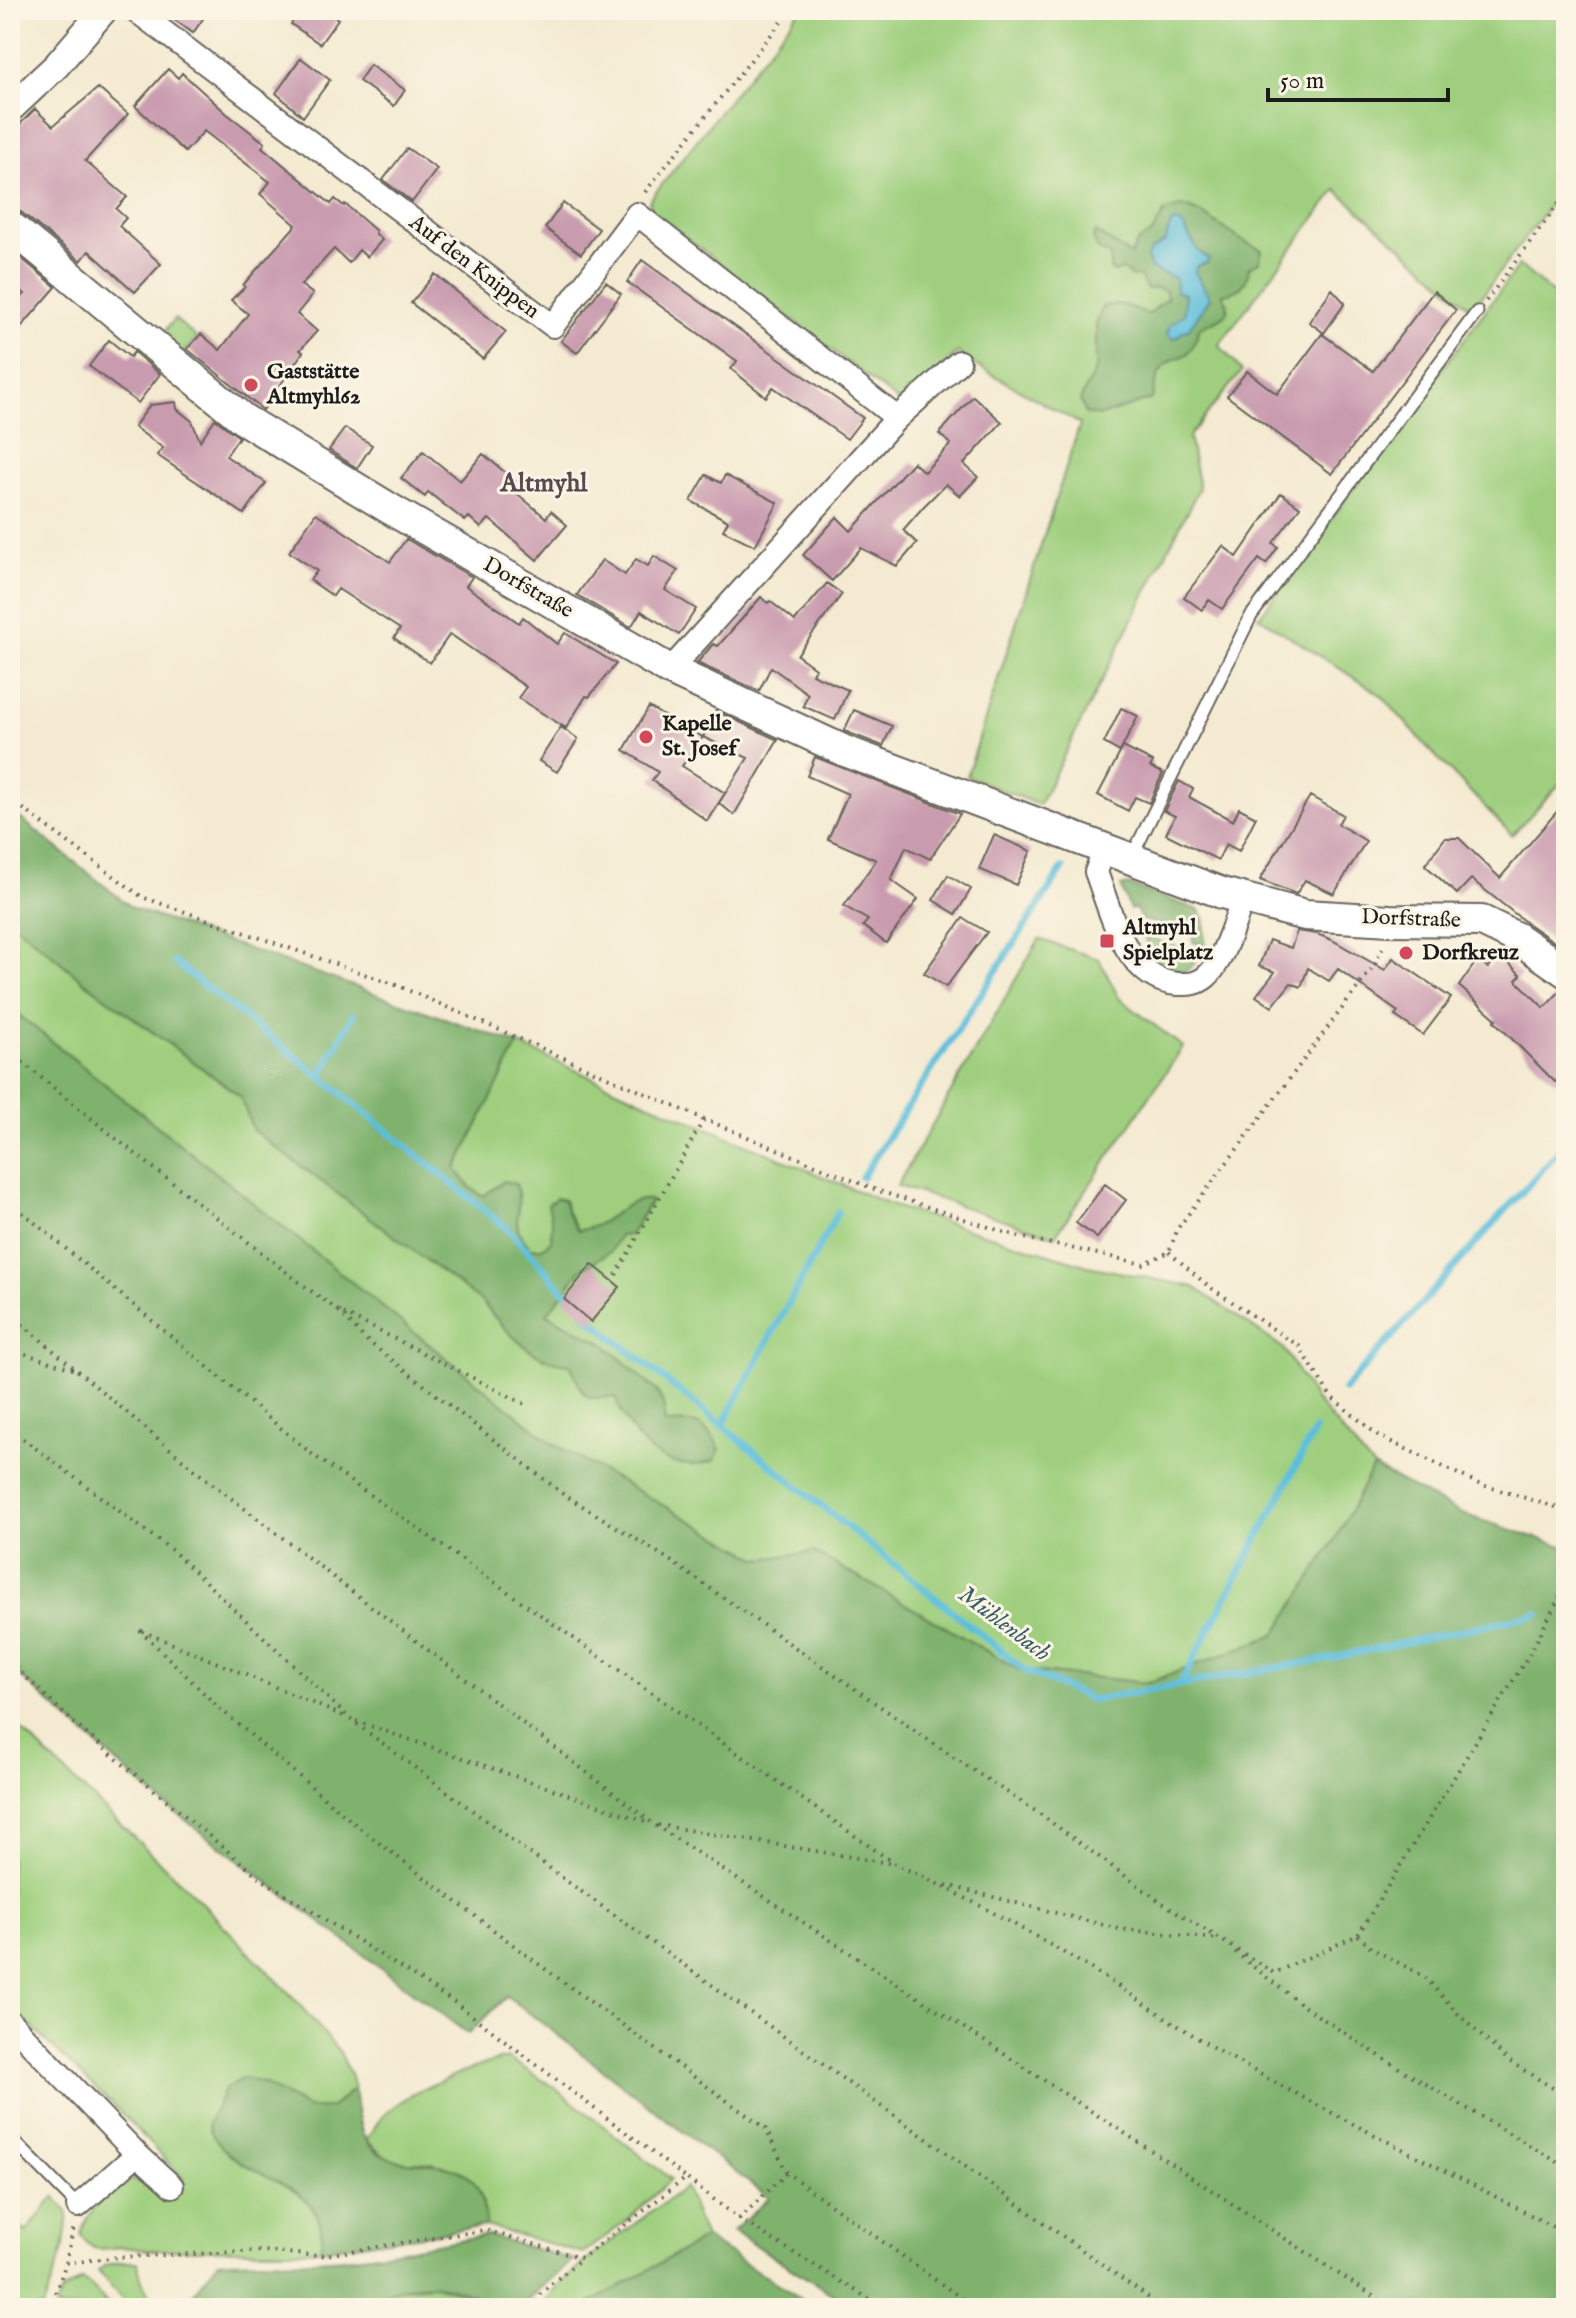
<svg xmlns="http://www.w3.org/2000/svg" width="1576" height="2318" font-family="'IM FELL English',serif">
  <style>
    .green { fill: #9fcf7e; stroke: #5e764d; stroke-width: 2 }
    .forest { fill: #7fb26d; stroke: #4e6744; stroke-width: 2 }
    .water { fill: #5cbedb; stroke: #3c6d7c; stroke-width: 2 }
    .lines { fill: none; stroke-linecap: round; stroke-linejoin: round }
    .stream { stroke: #5cbedb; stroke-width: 7 }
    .building { fill: #c99baf }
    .service-casing { stroke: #68645b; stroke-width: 15 }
    .minor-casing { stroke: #68645b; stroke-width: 26 }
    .tertiary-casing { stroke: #68645b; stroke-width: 30 }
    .secondary-casing { stroke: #68645b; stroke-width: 34 }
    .path { stroke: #68645b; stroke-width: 4; stroke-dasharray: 2 6; stroke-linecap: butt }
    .service { stroke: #fff; stroke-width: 11 }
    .minor { stroke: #fff; stroke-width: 22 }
    .tertiary { stroke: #fff; stroke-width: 26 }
    .secondary { stroke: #fff; stroke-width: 30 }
    .poi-dot { fill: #d1495b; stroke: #fcf5e5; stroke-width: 3 }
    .labels { text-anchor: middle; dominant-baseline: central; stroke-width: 6; stroke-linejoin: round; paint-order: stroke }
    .street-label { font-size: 22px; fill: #1c1c1c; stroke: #fcf5e5 }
    .poi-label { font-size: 22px; font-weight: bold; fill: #1c1c1c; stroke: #fcf5e5; text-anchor: start }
    .water-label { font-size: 24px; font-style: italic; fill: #365d68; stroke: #fcf5e5 }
    .quarter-label { font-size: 26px; font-weight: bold; fill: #59484f; stroke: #fcf5e5 }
  </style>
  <rect width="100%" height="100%" fill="#fcf5e5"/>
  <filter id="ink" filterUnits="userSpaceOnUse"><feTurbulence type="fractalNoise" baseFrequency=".0125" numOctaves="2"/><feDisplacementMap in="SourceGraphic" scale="16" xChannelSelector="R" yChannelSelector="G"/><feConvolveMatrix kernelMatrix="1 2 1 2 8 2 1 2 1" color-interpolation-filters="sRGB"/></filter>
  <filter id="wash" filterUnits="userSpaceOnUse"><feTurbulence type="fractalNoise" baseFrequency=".006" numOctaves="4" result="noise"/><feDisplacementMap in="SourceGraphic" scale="32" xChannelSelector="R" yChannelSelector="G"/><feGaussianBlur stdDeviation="1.8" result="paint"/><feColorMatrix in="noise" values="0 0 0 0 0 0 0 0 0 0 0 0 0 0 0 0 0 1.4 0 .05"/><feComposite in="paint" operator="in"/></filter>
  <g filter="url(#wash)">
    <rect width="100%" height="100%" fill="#f4ead1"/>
    <path class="green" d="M800 10H1566V183L1472 309 1336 190 1219 345 1242 371 1189 436 1199 488 1039 805 967 776 1080 424 970 362 958 352 903 405 652 211 649 201Z
      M1519 265 1566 305V777L1512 835 1428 748 1381 695 1259 617Z
      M175 319 197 338 183 354 161 335Z
      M10 920 87 984 240 1096 455 1168 518 1044 641 1100 893 1206 1088 1266 1194 1287 1283 1348 1316 1401 1373 1467 1350 1520 1275 1635 1148 1683 1020 1670 814 1552 759 1559 552 1443 10 1008Z
      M1039 939 1099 959 1119 998 1183 1047 1055 1236 897 1186Z
      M10 1719 189 1890 292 1996 340 2052 350 2074 354 2089 330 2108H307L263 2083 228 2154C253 2169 310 2192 320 2219 324 2229 322 2240 320 2250H147C138 2249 128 2247 120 2247 97 2248 95 2255 80 2234 90 2209 105 2193 129 2179L147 2185 161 2198 168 2199 184 2180 122 2114 10 2006Z
      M508 2058 555 2088 671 2179 628 2220 583 2253 486 2226 482 2199 434 2163 390 2161 366 2140C372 2132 377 2122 384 2115 407 2091 476 2065 508 2058Z
      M685 2187 705 2238 582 2308H540C573 2263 640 2222 685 2187Z
      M55 2196 68 2213 64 2246 43 2308H10V2217L26 2232Z
      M120 2262H137C141 2282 146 2295 162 2308H129L98 2271 106 2265Z
      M82 2280 90 2284 111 2308H56L62 2291Z
      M434 2285 504 2306 521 2308H365C380 2287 410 2288 434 2285Z"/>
    <path class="forest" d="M1184 206 1204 215 1243 241 1262 250 1259 262 1249 267C1248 284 1240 292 1223 294 1238 320 1213 319 1199 329 1188 369 1180 348 1162 369 1155 377 1155 389 1152 399L1100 416 1086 414 1080 400 1096 368V325L1102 307C1129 299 1128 311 1149 314L1167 298 1166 291 1157 288 1147 289 1139 276 1132 277 1123 270 1114 272 1110 269V255L1098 250 1093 237 1096 232 1131 255 1138 241 1152 233 1165 211Z
      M10 810 132 908 518 1044 456 1169 471 1188 483 1196 504 1181 516 1184C525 1213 505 1222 531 1248H542L551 1241 552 1222 548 1204 556 1198 564 1200 567 1212 578 1230C607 1230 628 1192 651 1201L630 1235 619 1236 611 1251 581 1270 547 1314 604 1344 657 1391 665 1407 664 1423C696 1422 702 1419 720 1449L714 1461C664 1478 631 1440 615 1397L591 1398 583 1392 570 1364C533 1363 505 1330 483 1303L253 1130 240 1096 87 984 10 920Z
      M1128 885 1199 910 1205 920V946L1193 942 1192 933 1142 920 1135 908 1130 910 1121 887Z
      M1144 936 1193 952 1195 963C1170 989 1151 959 1144 936Z
      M10 1008 552 1443 759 1559 814 1552 1020 1670 1148 1683 1275 1635 1336 1538 1373 1467 1462 1514 1566 1547V2308H854L733 2231 769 2198 507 1996 468 2034 154 1796 10 1667Z
      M244 2078 263 2083 307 2108H330L354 2089C356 2105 358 2124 365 2138 386 2178 441 2150 471 2179 483 2190 484 2211 486 2226L320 2250C336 2173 225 2184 208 2124L225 2088Z
      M486 2235 574 2260 539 2289 521 2307C492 2304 464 2288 435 2285 414 2283 377 2291 365 2308H182L218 2262C250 2258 280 2262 312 2260 370 2258 429 2245 486 2235Z
      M705 2238 816 2308H582Z"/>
    <path class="water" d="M1177 222 1182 224 1199 252 1209 259 1207 263 1197 266 1195 272 1210 298 1188 330 1182 332 1177 338H1172L1167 334 1170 324 1184 314 1185 294 1176 292 1175 278 1151 269 1147 257 1151 250 1164 243 1171 224Z"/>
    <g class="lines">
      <path class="stream" d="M174 962 320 1076
        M353 1015 320 1076 509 1230 571 1299
        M862 1177 1063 868
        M585 1315 1026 1671 1093 1700 1332 1658 1538 1614
        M1344 1390 1566 1143
        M722 1426 838 1212
        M1181 1683 1315 1430"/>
    </g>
    <g id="blocks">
      <path class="building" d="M161 10H209L193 33Z
        M301 10H325L338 19 320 44 291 24Z
        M301 58 330 80 303 117 276 93Z
        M370 65 405 90 394 106 359 81Z
        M168 69 178 78 182 73 226 113 265 143 262 147 331 204 335 199 344 206 345 204 376 231 375 233 382 240 367 257 359 250 349 263 334 249 301 285 313 294 297 314 317 331 300 350 303 352 263 410 187 349 201 334 220 350 248 314 231 300 245 287 243 285 296 225 260 194 270 182 204 131 185 152 135 106Z
        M98 88 128 114 85 161 127 197 116 209 126 218 119 226 161 264 135 292 89 251 81 261 21 212 10 208V134L35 109 53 126Z
        M407 148 437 169 412 202 383 180Z
        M563 203 599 229 581 254 545 228Z
        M10 249 56 287 10 340V311L25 294 10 282Z
        M642 260 863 418 847 439 773 387 766 397 731 369 737 361 627 282Z
        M435 274 506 332 483 359 411 303Z
        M606 282 621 294 577 353 561 341Z
        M1332 289 1345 303 1324 333 1309 322Z
        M1434 291 1456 310 1332 474 1227 396 1247 371 1277 394 1322 334 1373 371Z
        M109 340 130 357 134 352 160 374 138 403 89 366Z
        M973 396 1002 422 964 464 978 477 960 496 946 484 924 506 903 530 917 543 897 566 861 548 832 581 803 555 837 517 851 531 913 462 924 472 951 444 939 434Z
        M176 402 177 409 192 421 200 441 215 419 239 437 226 456 266 483 244 514 157 455 163 448 134 427 150 405Z
        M345 428 372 445 357 468 329 450Z
        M423 451 460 481 483 454 519 484 513 490 546 518 551 511 567 525 537 560 489 519 481 528 469 517 465 521 428 492 425 497 401 478Z
        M706 475 721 483 725 475 778 503 755 546 723 530 728 521 691 501Z
        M1281 493 1300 507 1273 543 1278 547 1266 564 1259 559 1222 609 1209 600 1202 610 1184 597 1223 546 1237 557Z
        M316 513 390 562 406 539 472 577 466 586 519 623 523 617 557 644 565 633 616 664 589 697 586 696 566 728 518 698 526 687 450 634 430 663 394 638 400 629 338 589 333 596 310 580 317 571 289 552Z
        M654 556 678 571 665 590 696 609 679 635 641 611 631 627 577 595 602 560 625 575 636 559 648 566Z
        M827 583 842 594 797 655 815 668 812 674 848 690 835 720 803 706 808 694 771 667 759 691 697 663 713 644 718 646 761 597 768 603 770 601 795 621Z
        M649 707 685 729 703 737 682 766 725 793 707 821 652 780 658 772 624 750Z
        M1121 708 1138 716 1120 752 1104 743Z
        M854 710 892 726 883 746 844 731Z
        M716 711 778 740 734 815 719 803 748 758 703 737Z
        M561 727 578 739 557 772 539 761Z
        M1123 747 1153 762 1150 767 1163 773 1149 803 1135 797 1128 811 1098 795Z
        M815 757 960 814 930 859 906 847 891 880 918 899 886 943 863 926 868 920 844 906 876 860 828 839 848 794 807 776Z
        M1179 781 1193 789 1189 797 1233 821 1239 808 1256 817 1239 851 1226 844 1218 860 1166 834 1175 816 1164 811Z
        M1310 796 1343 815 1338 824 1366 841 1334 894 1305 880 1296 894 1260 880Z
        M1566 801V950L1524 921 1471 879 1457 894 1425 865 1445 838H1459L1500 878Z
        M994 835 1031 851 1016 885 979 869Z
        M948 875 971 889 956 914 933 900Z
        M963 918 987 932 946 987 924 973Z
        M1297 931 1317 934 1332 940 1385 970 1393 958 1451 998 1423 1035 1395 1016 1398 1012 1338 969 1329 981 1308 968 1301 987 1291 983 1272 1007 1256 996 1275 972 1259 966 1269 940 1291 948Z
        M1500 955 1521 975 1516 980 1544 1008 1562 989 1566 990V1072L1555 1082 1494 1021 1496 1019 1459 986 1478 959 1488 968Z
        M1105 1184 1126 1200 1097 1238 1076 1223Z
        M592 1264 620 1287 591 1322 564 1299Z"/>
    </g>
  </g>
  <g filter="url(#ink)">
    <use href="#blocks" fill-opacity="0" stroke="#68645b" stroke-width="2"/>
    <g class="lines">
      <defs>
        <path id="service" d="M1131 858 1251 616 1477 312
          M10 2137 78 2206"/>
        <path id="minor" d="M135 10 553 326 637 214 897 418 670 670
          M897 418 959 362
          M1105 848 1096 872C1111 912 1126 980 1177 984 1188 984 1196 985 1206 977 1223 963 1234 921 1243 900
          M10 2022 137 2154 172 2186
          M78 2206 137 2154"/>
        <path id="tertiary" d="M10 109 56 66 104 10"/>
        <path id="secondary" d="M10 226 243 419 397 513 670 670 845 751 1222 893 1305 915 1390 920 1482 921 1517 938 1566 972"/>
      </defs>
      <use href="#service" class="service-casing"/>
      <use href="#minor" class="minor-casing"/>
      <use href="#tertiary" class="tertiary-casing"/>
      <use href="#secondary" class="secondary-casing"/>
      <path class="path" d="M645 192 791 10
        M1486 301 1566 194
        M10 799 142 897 396 985 704 1119 876 1190 1016 1236 1143 1264 1169 1252 1178 1228 1376 963 1384 945
        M10 1052 114 1137 299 1282 339 1311 527 1405
        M10 1202 313 1455 895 1864C960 1893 1022 1928 1083 1964 1123 1988 1161 2016 1201 2040 1319 2111 1445 2168 1566 2234
        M1169 1252 1208 1286 1299 1346 1331 1397 1379 1436 1479 1484 1566 1510
        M616 1275 704 1119
        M339 1311 365 1339 563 1494 662 1555 956 1759 1040 1814 1161 1902 1274 1973 1358 1935 1533 1648 1566 1584
        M10 1314 201 1475 655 1825 1391 2308
        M10 1349 76 1370
        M10 1429 174 1552 350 1719 568 1882 1163 2308
        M140 1630 218 1707 362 1830 533 1960 766 2129 787 2173 975 2308
        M142 1631 348 1718
        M10 1662 76 1725 260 1878 454 2002 686 2178
        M356 1721 650 1823
        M658 1825 894 1864
        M946 1885 1119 1929 1219 1939
        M1358 1935 1371 1948 1425 1977 1461 2017 1509 2061 1556 2090 1566 2092
        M1235 1952 1303 2006 1389 2062 1566 2167
        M739 2219 787 2173
        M66 2263 119 2257 264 2251 319 2256 485 2230 582 2258 686 2178 739 2219 884 2308
        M50 2308 66 2263 74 2226
        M531 2308 542 2292 582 2258"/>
      <use href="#service" class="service"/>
      <use href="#minor" class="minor"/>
      <use href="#tertiary" class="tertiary"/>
      <use href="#secondary" class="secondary"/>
    </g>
  </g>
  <g class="poi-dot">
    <circle cx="251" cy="385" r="8"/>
    <circle cx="646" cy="737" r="8"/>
    <rect x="1099" y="933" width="16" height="16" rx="4"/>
    <circle cx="1406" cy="953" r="8"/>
  </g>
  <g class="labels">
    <g class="street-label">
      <text transform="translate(474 267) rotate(37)">Auf den Knippen</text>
      <text transform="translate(528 588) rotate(30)">Dorfstraße</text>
      <text transform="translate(1411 919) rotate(2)">Dorfstraße</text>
    </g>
    <g class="poi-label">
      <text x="267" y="372">Gaststätte<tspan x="267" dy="25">Altmyhl62</tspan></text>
      <text x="662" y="724">Kapelle<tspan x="662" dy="25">St. Josef</tspan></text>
      <text x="1123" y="928">Altmyhl<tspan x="1123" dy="25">Spielplatz</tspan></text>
      <text x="1422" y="953">Dorfkreuz</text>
    </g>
    <g class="water-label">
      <text transform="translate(1004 1624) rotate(37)">Mühlenbach</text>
    </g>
    <g class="quarter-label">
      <text x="544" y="483">Altmyhl</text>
    </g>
  </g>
  <rect width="1576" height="2318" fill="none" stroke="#fcf5e5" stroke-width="40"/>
  <path d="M1268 88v12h180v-12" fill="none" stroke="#1c1c1c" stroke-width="4"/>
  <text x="1280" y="88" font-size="24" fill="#1c1c1c" stroke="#fcf5e5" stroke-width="6" paint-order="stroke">50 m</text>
</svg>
